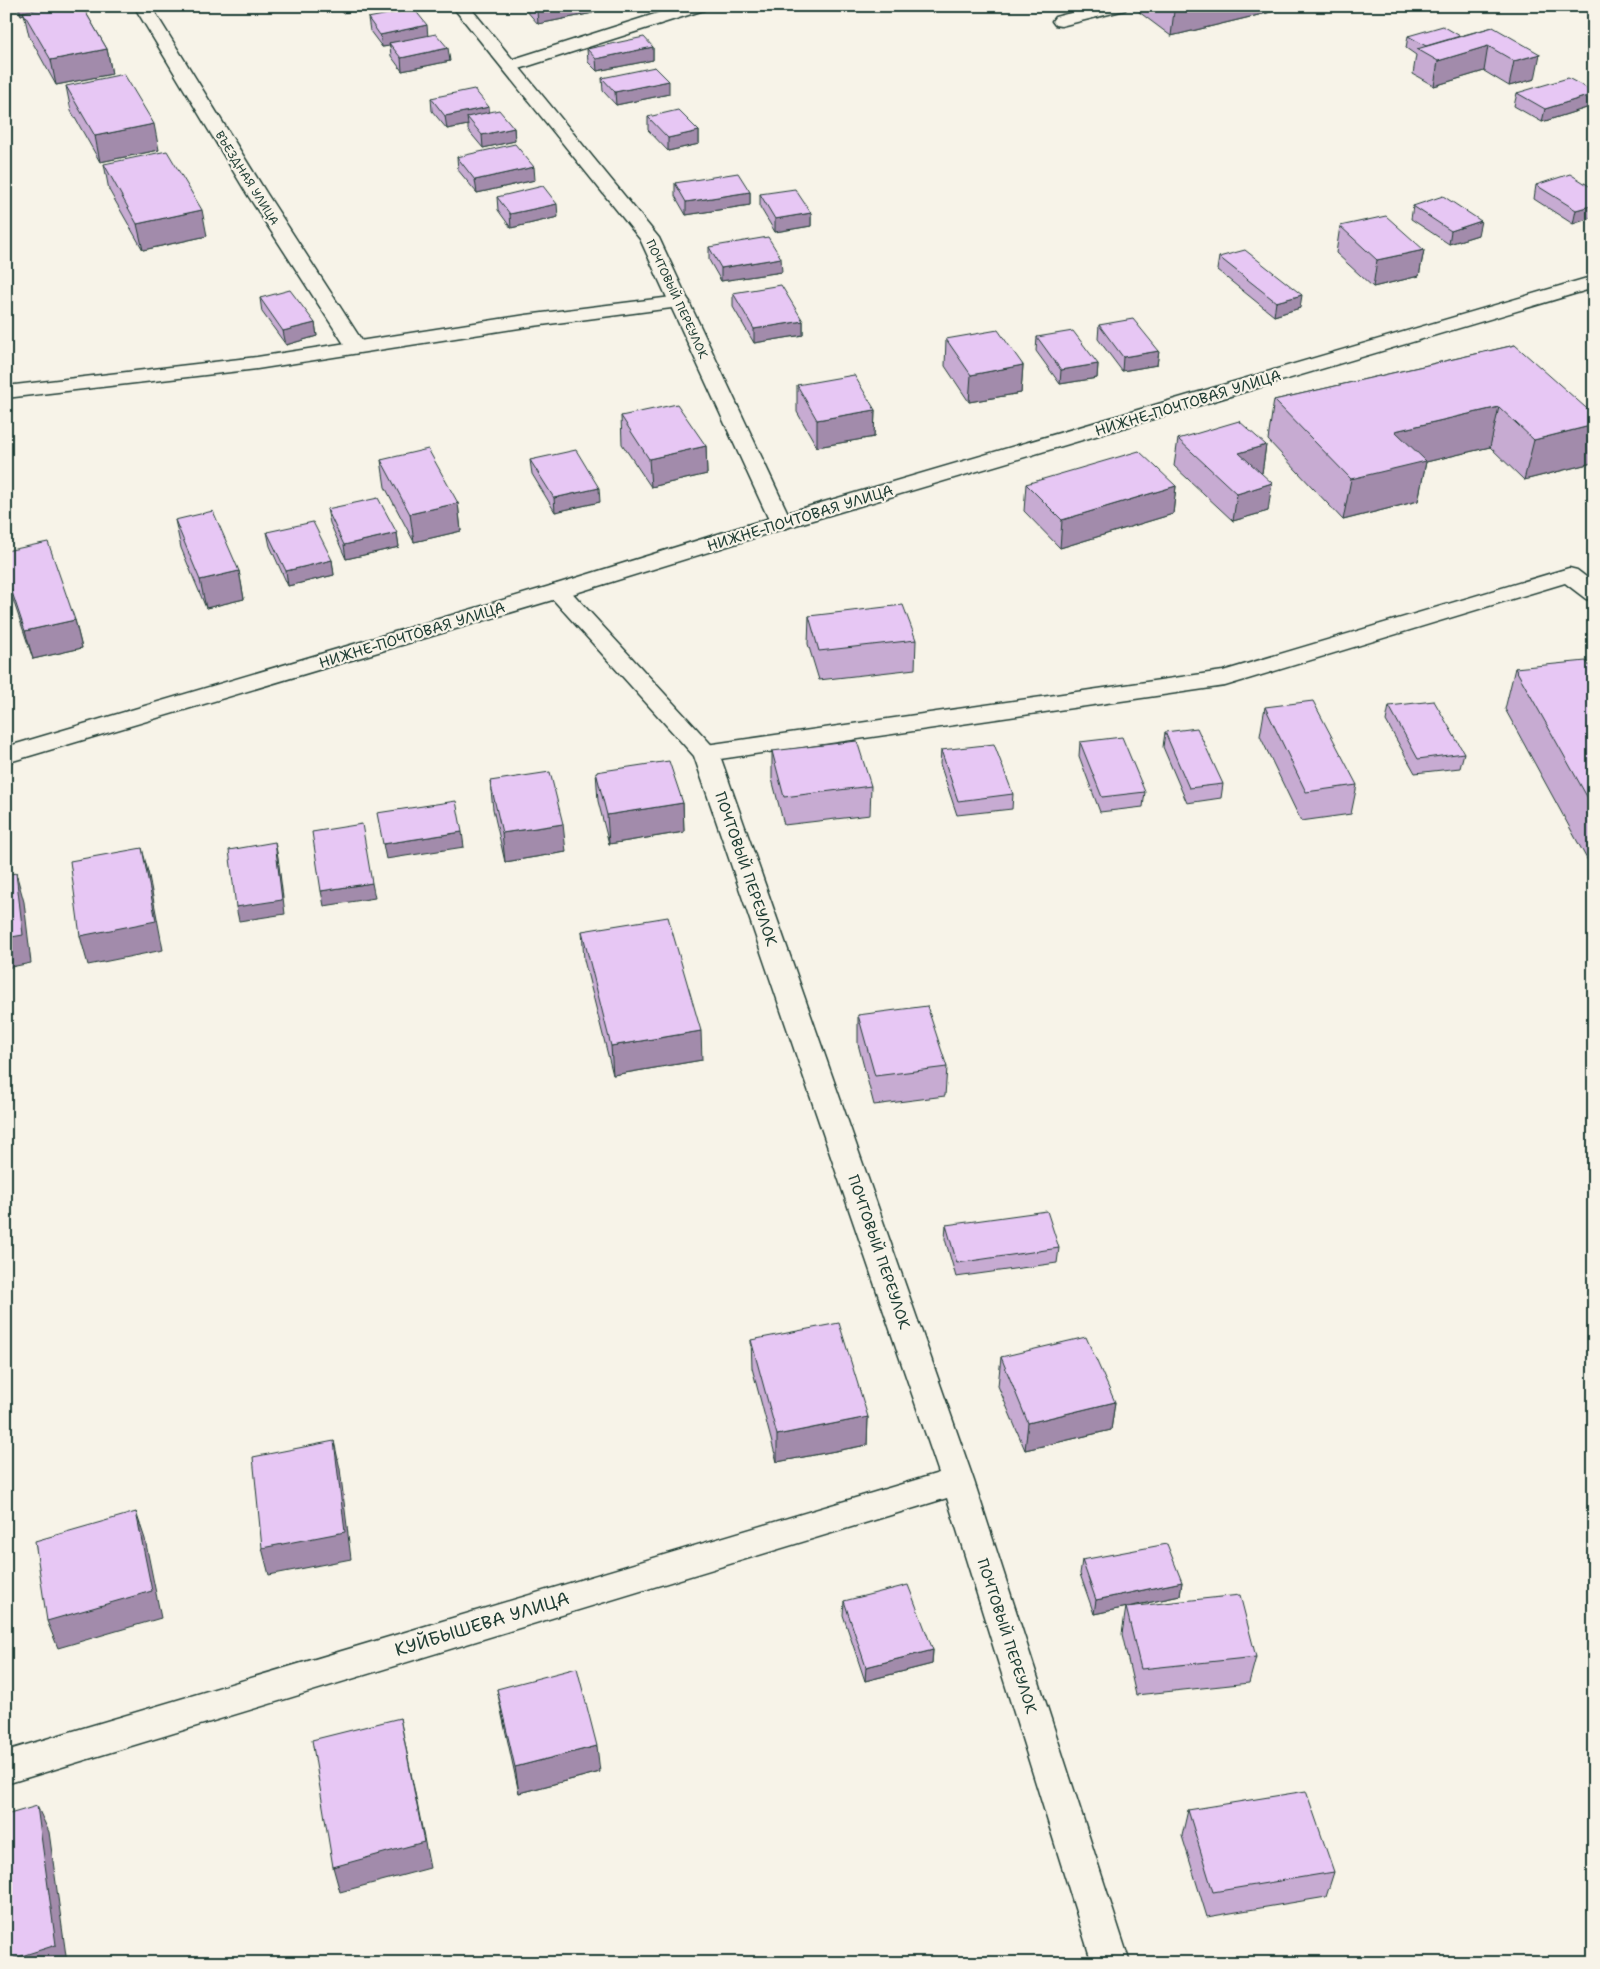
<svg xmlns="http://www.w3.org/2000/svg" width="1600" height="1969" font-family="'Shantell Sans',sans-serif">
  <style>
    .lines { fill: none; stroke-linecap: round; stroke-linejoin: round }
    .lane-casing { stroke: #1f3d34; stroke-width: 3 }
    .street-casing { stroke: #1f3d34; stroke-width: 3 }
    .secondary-casing { stroke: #1f3d34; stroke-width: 3 }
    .lane { fill: #f7f3e8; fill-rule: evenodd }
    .street { fill: #f7f3e8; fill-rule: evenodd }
    .secondary { fill: #f7f3e8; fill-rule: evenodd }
    .wall { fill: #c7abd2; stroke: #1f3d34 }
    .shaded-wall { fill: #a28bab; stroke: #1f3d34 }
    .building { fill: #e7c7f4; stroke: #1f3d34 }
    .labels { text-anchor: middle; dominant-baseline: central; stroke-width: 4.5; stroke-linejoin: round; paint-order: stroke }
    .far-street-label { font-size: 12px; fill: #1f3d34; stroke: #f7f3e8 }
    .street-label { font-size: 15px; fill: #1f3d34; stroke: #f7f3e8 }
    .near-street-label { font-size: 18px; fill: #1f3d34; stroke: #f7f3e8 }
  </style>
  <rect width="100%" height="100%" fill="#f7f3e8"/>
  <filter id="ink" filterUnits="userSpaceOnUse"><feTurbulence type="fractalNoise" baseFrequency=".02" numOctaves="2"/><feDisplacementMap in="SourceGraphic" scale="10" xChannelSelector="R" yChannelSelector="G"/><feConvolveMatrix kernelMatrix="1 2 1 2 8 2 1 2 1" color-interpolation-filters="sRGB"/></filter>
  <g filter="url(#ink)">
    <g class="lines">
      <defs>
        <path id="lane" d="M680 6H706L704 10 516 70 510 71 504 70 501 66 504 62Z
          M1098 6H1127L1125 10 1061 26 1055 25 1052 21 1055 17Z
          M680 296 687 298 690 302 687 306 526 327 257 369 6 398V386L257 357 526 315Z
          M1569 568 1577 570 1594 583V601L1586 599 1565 583 1225 686 706 761 697 759 693 753 697 747 706 745 1223 671Z"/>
        <path id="street" d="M134 6H151L267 194 366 347 363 351 356 353 349 351 346 347 247 194Z
          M452 6H469L659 238 792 522 789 527 781 529 773 527 770 522 640 239Z
          M558 584 566 586 719 753 974 1481 1130 1963H1092L947 1498 6 1784V1751L939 1473 694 756 550 596 546 591 550 586Z"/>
        <path id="secondary" d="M1594 276V288L789 527 566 596 6 763V747L550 586 773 517Z"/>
      </defs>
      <use href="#lane" class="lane-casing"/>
      <use href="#street" class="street-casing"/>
      <use href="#secondary" class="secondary-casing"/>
      <use href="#lane" class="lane"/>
      <use href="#street" class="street"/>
      <use href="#secondary" class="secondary"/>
    </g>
    <path class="wall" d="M16 6H82L107 49 112 74 56 85 29 36 24 14 21 15Z
      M336 6H378L342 13Z
      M525 6H592L593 13 538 24 525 9Z
      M1140 6H1296L1171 36 1139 12Z
      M368 18 428 36 450 61 402 71 391 56 390 46 382 47 370 31Z
      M1493 27 1535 79 1509 86 1484 71 1434 86 1413 74 1416 55 1406 48 1408 36H1460Z
      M653 47V60L597 71 588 62 587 49Z
      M602 78 669 94 616 105 603 91Z
      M66 86 159 150 100 162 71 111Z
      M1594 92 1593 106 1542 122 1514 106 1517 93Z
      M431 98 489 112 514 128 515 141 483 148 468 130V125L447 129 432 111Z
      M648 117 699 131V144L668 151 648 130Z
      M457 157 535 180 477 193 458 170Z
      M104 164 207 236 143 250 109 190Z
      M675 183 750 192V205L686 215 675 196Z
      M1536 185 1594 189 1573 224 1534 199Z
      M760 194 811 213V226L775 232 760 207Z
      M497 197 558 217 511 228 498 210Z
      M1413 206 1478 235 1449 244 1411 219Z
      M1340 226 1424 250 1419 276 1373 287 1336 253Z
      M709 247 782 272 721 281 709 260Z
      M1219 257 1300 308 1274 316 1217 270Z
      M733 293 803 321V335L754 343 733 307Z
      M260 298 315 323 317 336 286 345 262 312Z
      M1099 325 1159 351 1157 365 1122 371 1098 339Z
      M1037 337 1098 364 1097 378 1060 384 1036 351Z
      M946 339 1023 365 1021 393 969 402 945 366Z
      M1515 345 1592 463 1524 480 1490 447 1426 462 1418 501 1343 520 1268 440 1274 400Z
      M797 385 875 410 874 437 817 447 797 412Z
      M621 416 706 446 707 474 651 487 622 444Z
      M1178 439 1266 445 1262 473H1261L1268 511 1233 521 1174 466Z
      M381 460 458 503 461 531 414 542 385 487Z
      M530 460 600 502 555 512 532 474Z
      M1026 484 1176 486 1173 514 1060 548 1024 511Z
      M327 509 397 533 399 547 346 559 330 523Z
      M175 520 239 571 244 599 206 608 181 548Z
      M267 532 332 560 334 575 288 586 270 546Z
      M6 551 75 620 82 648 33 659 6 579Z
      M809 616 916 640 915 669 819 680 808 644Z
      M1515 668 1594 674V872L1505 709Z
      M1389 706 1464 753 1460 768 1415 773 1386 721Z
      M1265 707 1357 785 1351 814 1301 821 1260 736Z
      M1165 732 1223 784 1221 798 1187 803 1163 747Z
      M1080 742 1145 792 1143 807 1100 812 1079 756Z
      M941 750 1013 794 1012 809 957 815 940 764Z
      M772 751 871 786 870 815 784 825 772 779Z
      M596 772 683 803 684 832 609 844 598 801Z
      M490 781 566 852 505 862 493 809Z
      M582 931 702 1060 613 1075 584 960Z
      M858 1015 947 1067 945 1096 874 1105 858 1044Z
      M946 1225 1059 1248 1057 1263 956 1277 945 1239Z
      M751 1340 868 1417 867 1445 777 1462 752 1368Z
      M1001 1357 1115 1402 1111 1430 1025 1450 998 1386Z
      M1082 1560 1182 1582 1180 1596 1094 1614 1080 1574Z
      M844 1601 933 1650 932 1664 865 1681 843 1615Z
      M1126 1607 1256 1657 1249 1683 1136 1695 1122 1634Z
      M497 1689 600 1772 519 1793 502 1715Z
      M1188 1810 1334 1872 1326 1897 1207 1917 1182 1836Z"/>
    <path class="shaded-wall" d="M19 6H66L23 12 24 14 21 15Z
      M341 6H378L342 13Z
      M563 6H592L593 13 538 24 537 11Z
      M1043 6H1054L1043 8Z
      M1196 6H1296L1171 36 1174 11Z
      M427 25 428 38 389 43 390 46 382 47 380 35Z
      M1488 46 1484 71 1434 86 1438 61Z
      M653 47V60L597 71 596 59Z
      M448 48 450 61 402 71 401 58Z
      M107 49 112 74 56 85 51 60Z
      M1540 54 1535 79 1509 86 1514 61Z
      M669 81V94L616 105 615 92Z
      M1594 94 1593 106 1542 122 1545 109Z
      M489 107 490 120 467 117 468 125 447 129 445 116Z
      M154 124 159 150 100 162 95 136Z
      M514 128 515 141 483 148 482 135Z
      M699 131V144L668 151V138Z
      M534 167 535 180 477 193 475 180Z
      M750 192V205L686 215V202Z
      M557 204 558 217 511 228 510 214Z
      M1594 205V217L1573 224 1576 210Z
      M202 210 207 236 143 250 137 224Z
      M811 213V226L775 232V219Z
      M1481 221 1478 235 1449 244 1451 231Z
      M1424 250 1419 276 1373 287 1377 260Z
      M781 258 782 272 721 281V268Z
      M1302 295 1300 308 1274 316 1276 302Z
      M803 321V335L754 343V329Z
      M315 323 317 336 286 345 283 331Z
      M1159 351 1157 365 1122 371 1123 357Z
      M1098 364 1097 378 1060 384 1061 370Z
      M1023 365 1021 393 969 402 971 375Z
      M1499 407 1490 447 1426 462 1418 501 1343 520 1351 479 1395 431Z
      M875 410 874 437 817 447V420Z
      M1594 425V458L1592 463 1524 480 1534 440Z
      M1266 445 1262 473 1235 481 1239 453Z
      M706 446 707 474 651 487 649 459Z
      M1272 483 1268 511 1233 521 1237 494Z
      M1176 486 1173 514 1060 548 1062 520Z
      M599 488 600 502 555 512 554 498Z
      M458 503 461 531 414 542 410 514Z
      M397 533 399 547 346 559 344 545Z
      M332 560 334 575 288 586 286 571Z
      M239 571 244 599 206 608 200 580Z
      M75 620 82 648 33 659 25 631Z
      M683 803 684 832 609 844 607 815Z
      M563 824 566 852 505 862 502 833Z
      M462 832 464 847 386 859 383 844Z
      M275 842 278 857 285 914 239 921 236 907Z
      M142 848 149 876 163 950 88 965 80 936Z
      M16 873 24 902 31 963 6 968V938Z
      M372 883 375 898 324 906 321 891Z
      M701 1031 702 1060 613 1075 611 1046Z
      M1115 1402 1111 1430 1025 1450 1028 1423Z
      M868 1417 867 1445 777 1462V1435Z
      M334 1441 340 1469 351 1559 269 1575 262 1548Z
      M136 1512 145 1539 161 1618 58 1648 47 1621Z
      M1182 1582 1180 1596 1094 1614 1096 1600Z
      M933 1650 932 1664 865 1681 866 1667Z
      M400 1718 430 1868 340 1892 333 1867Z
      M597 1746 600 1772 519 1793 515 1767Z
      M37 1806 49 1832 67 1963H6Z"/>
    <path class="building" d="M53 6H82L107 49 51 60 23 12Z
      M533 6H563L537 11Z
      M1167 6H1196L1174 11Z
      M414 9 427 25 380 35 368 18Z
      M1443 26 1460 36 1426 46 1408 36Z
      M1493 27 1540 54 1514 61 1488 46 1438 61 1417 49Z
      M436 34 448 48 401 58 389 43Z
      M644 37 653 47 596 59 587 49Z
      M655 67 669 81 615 92 602 78Z
      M124 74 154 124 95 136 66 86Z
      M1568 78 1594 92V94L1545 109 1517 93Z
      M474 89 489 107 445 116 431 98Z
      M499 110 514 128 482 135 467 117Z
      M678 110 699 131 668 138 648 117Z
      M515 144 534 167 475 180 457 157Z
      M167 151 202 210 137 224 104 164Z
      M738 173 750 192 686 202 675 183Z
      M1570 174 1594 189V205L1576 210 1536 185Z
      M543 186 557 204 510 214 497 197Z
      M795 189 811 213 775 219 760 194Z
      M1443 196 1481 221 1451 231 1413 206Z
      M1386 216 1424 250 1377 260 1340 226Z
      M768 237 781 258 721 268 709 247Z
      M1245 250 1302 295 1276 302 1219 257Z
      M781 285 803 321 754 329 733 293Z
      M290 290 315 323 283 331 260 298Z
      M1133 319 1159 351 1123 357 1099 325Z
      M998 330 1023 365 971 375 946 339Z
      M1073 331 1098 364 1061 370 1037 337Z
      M1515 345 1594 415V425L1534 440 1499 407 1395 431 1426 461 1351 479 1274 400Z
      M854 375 875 410 817 420 797 385Z
      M677 404 706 446 649 459 621 416Z
      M1239 421 1266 445 1239 453 1272 483 1237 494 1178 439Z
      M428 449 458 503 410 514 381 460Z
      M576 450 599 488 554 498 530 460Z
      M1139 451 1176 486 1062 520 1026 484Z
      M378 498 397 533 344 545 327 509Z
      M213 511 239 571 200 580 175 520Z
      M313 522 332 560 286 571 267 532Z
      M48 542 75 620 25 631 6 574V551Z
      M903 605 916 640 819 651 809 616Z
      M1586 661 1594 674V809L1515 668Z
      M1313 701 1357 785 1306 792 1265 707Z
      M1434 701 1464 753 1418 759 1389 706Z
      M1197 728 1223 784 1189 788 1165 732Z
      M1122 737 1145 792 1102 797 1080 742Z
      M857 741 871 786 784 797 772 751Z
      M994 744 1013 794 958 801 941 750Z
      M669 761 683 803 607 815 596 772Z
      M550 772 563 824 502 833 490 781Z
      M456 801 462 832 383 844 377 813Z
      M362 824 372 883 321 891 312 832Z
      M275 842 282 900 236 907 229 850Z
      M142 848 156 921 80 936 70 861Z
      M16 873 23 935 6 938V875Z
      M668 917 701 1031 611 1046 582 931Z
      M927 1006 947 1067 875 1076 858 1015Z
      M1047 1211 1059 1248 957 1263 946 1225Z
      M839 1323 868 1417 777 1435 751 1340Z
      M1086 1337 1115 1402 1028 1423 1001 1357Z
      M334 1441 345 1532 262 1548 253 1457Z
      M136 1512 152 1591 47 1621 35 1541Z
      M1167 1544 1182 1582 1096 1600 1082 1560Z
      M908 1585 933 1650 866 1667 844 1601Z
      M1240 1595 1256 1657 1141 1669 1126 1607Z
      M577 1668 597 1746 515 1767 497 1689Z
      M400 1718 424 1842 333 1867 312 1740Z
      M1306 1791 1334 1872 1213 1892 1188 1810Z
      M37 1806 56 1945 6 1961V1815Z"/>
  </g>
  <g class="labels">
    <g class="far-street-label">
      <text transform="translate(247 178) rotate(58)">ВЪЕЗДНАЯ УЛИЦА</text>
      <text transform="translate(677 299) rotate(65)">ПОЧТОВЫЙ ПЕРЕУЛОК</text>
    </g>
    <g class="street-label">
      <text transform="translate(1188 403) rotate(-17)">НИЖНЕ-ПОЧТОВАЯ УЛИЦА</text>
      <text transform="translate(800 518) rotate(-17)">НИЖНЕ-ПОЧТОВАЯ УЛИЦА</text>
      <text transform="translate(412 635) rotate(-17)">НИЖНЕ-ПОЧТОВАЯ УЛИЦА</text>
      <text transform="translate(746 869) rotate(71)">ПОЧТОВЫЙ ПЕРЕУЛОК</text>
      <text transform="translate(879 1252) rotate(71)">ПОЧТОВЫЙ ПЕРЕУЛОК</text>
      <text transform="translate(1007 1636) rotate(72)">ПОЧТОВЫЙ ПЕРЕУЛОК</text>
    </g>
    <g class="near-street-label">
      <text transform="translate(482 1624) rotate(-17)">КУЙБЫШЕВА УЛИЦА</text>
    </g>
  </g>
  <rect width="1600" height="1969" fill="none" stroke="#f7f3e8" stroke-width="25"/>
  <rect x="12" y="12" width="1575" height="1944" fill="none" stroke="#1f3d34" stroke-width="2" filter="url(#ink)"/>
</svg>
